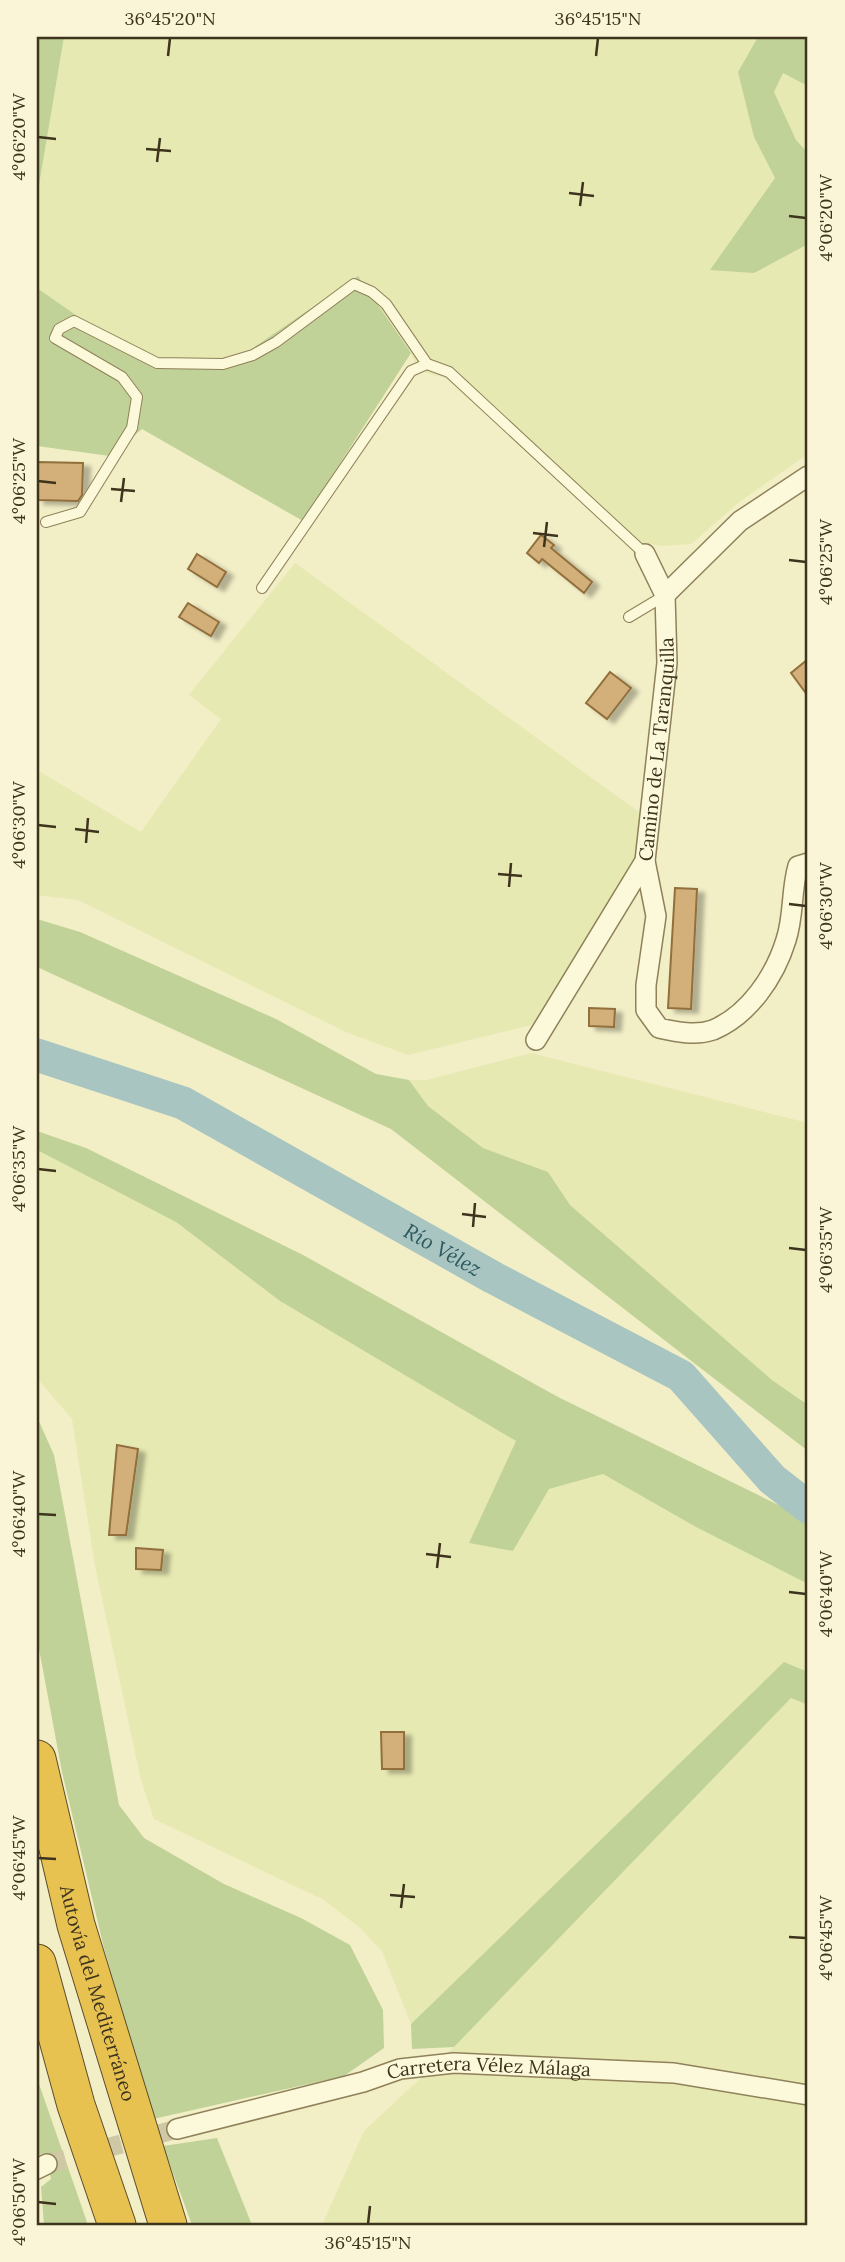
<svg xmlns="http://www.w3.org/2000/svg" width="845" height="2262" font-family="Lora,serif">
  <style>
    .farmland { fill: #e7e9b2 }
    .green { fill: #c0d298 }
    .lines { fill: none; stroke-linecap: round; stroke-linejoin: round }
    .river { stroke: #a8c5c2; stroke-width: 33 }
    .building { fill: #d3b079; stroke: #916f3d; stroke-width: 2; filter: url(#shadow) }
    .minor-tunnel { stroke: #cec9a4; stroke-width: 19; stroke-dasharray: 19 10; stroke-linecap: butt }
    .service-casing { stroke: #8f8159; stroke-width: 12 }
    .minor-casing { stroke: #8f8159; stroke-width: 22 }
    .motorway-casing { stroke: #5d4d2e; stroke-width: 39 }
    .service { stroke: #fcf8da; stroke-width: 10 }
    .minor { stroke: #fcf8da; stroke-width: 19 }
    .motorway { stroke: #e7c251; stroke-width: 37 }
    .ticks { fill: none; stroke: #3e341e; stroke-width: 2.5 }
    .labels { text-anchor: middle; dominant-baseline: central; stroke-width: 7; stroke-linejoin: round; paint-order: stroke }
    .street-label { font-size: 19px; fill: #3e341e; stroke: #f9f5d6 }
    .water-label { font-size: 21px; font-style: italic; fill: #2d595f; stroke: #f9f5d6 }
    .neatline { fill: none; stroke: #3e341e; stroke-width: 2.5 }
    .ticks-label { font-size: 18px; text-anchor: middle; fill: #3e341e }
  </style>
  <defs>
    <filter id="shadow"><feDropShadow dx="7" dy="4" stdDeviation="2" flood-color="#0004"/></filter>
  </defs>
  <rect width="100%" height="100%" fill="#f2eec6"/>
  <path class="farmland" d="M64 37H808V454L742 500 691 544 663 546 625 541 446 378 419 371 411 353 234 361 139 359 37 288V198Z
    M295 563 643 815 636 860 532 1025 408 1055 346 1032 78 900 37 895V770L141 832 221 719 189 695Z
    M531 1053 808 1123V1405L772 1380 570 1205 548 1172 483 1148 428 1106 409 1080H426Z
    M37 1150 176 1222 280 1301 517 1441 470 1543 513 1551 549 1489 603 1474 696 1527 808 1584V1672L784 1663 411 2024 382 1951 359 1927 324 1900 154 1819 141 1780 95 1566 72 1419 37 1378Z
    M792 1697 808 1705V2225H322L364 2131 454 2047Z"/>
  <path class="green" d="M37 37H64L37 197Z
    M758 37H808V86L783 73 774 92 796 140 808 153V244L754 273 710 270 775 178 754 137 738 72Z
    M358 276 411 353 303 521 142 429 110 456 37 446V288L139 359 234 361Z
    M37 919 80 932 276 1019 376 1074 409 1080 428 1106 483 1148 548 1172 570 1205 772 1380 808 1405V1451L391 1129 37 967Z
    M37 1131 86 1148 303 1255 558 1397 799 1515 808 1522V1584L696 1527 603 1474 549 1489 513 1551 469 1543 516 1441 280 1301 176 1222 37 1150Z
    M37 1417 54 1455 119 1805 144 1838 224 1884 301 1918 350 1945 383 2010 384 2048 344 2076 153 2119 104 1948 62 1772 37 1638Z
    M784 1662 808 1672V1705L791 1698 454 2047 412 2049 411 2024Z
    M37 2078 88 2225H44L41 2187 51 2179 45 2153 37 2156Z
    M217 2138 252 2225H192L163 2146Z"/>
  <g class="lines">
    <path class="river" id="s1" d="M37 1055 183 1103 494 1278 681 1376 772 1479 808 1507"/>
  </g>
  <path class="building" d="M37 462 83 463 82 495 78 501 37 500Z
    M541 535 554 545 551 548 592 582 584 593 542 559 539 563 527 553Z
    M197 554 226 572 217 587 188 569Z
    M188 603 219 622 211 636 179 617Z
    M808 659V696L791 673Z
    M610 672 631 688 607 719 586 703Z
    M675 888 697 889 691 1009 668 1008Z
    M589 1008 615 1009 614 1027 589 1026Z
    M117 1445 138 1449 126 1535H109Z
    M136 1548 163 1550 161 1570 136 1569Z
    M381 1732H404V1769H382Z"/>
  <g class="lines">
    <path class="minor-tunnel" d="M47 2164 177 2129"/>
    <defs>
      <path id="service" d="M46 522 80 512 132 428 137 397 122 377 55 338 59 329 74 321 157 363 223 364 253 355 276 342 354 284 372 292 386 304 427 364 449 372 645 554
        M262 588 411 371 427 364
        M629 617 664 596"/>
      <g id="minor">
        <path d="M665 595 740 521 808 476"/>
        <path d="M645 861 656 916 646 985V1010L659 1028C676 1032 696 1036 713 1030 749 1015 775 976 786 940 794 916 791 890 798 866L808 863"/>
        <path id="s2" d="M536 1040 645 861 667 663 665 595 645 554"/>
        <path id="s3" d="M177 2129 363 2082 400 2069 454 2063 674 2073 808 2095"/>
        <path d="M37 2169 47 2164"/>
      </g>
      <g id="motorway">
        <path id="s4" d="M37 1759 76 1925 168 2225"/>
        <path d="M37 1963 76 2105 117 2225"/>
      </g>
    </defs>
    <use href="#service" class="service-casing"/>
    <use href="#minor" class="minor-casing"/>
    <use href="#motorway" class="motorway-casing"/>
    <use href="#service" class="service"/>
    <use href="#minor" class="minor"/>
    <use href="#motorway" class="motorway"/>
  </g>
  <path class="ticks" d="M168 56 170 38M596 56 598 38M38 137 56 139M146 149 171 151M157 162 160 138M569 193 594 196M580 206 583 182M789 216 806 218M38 481 56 483M111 489 135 491M121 502 124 478M533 533 558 536M544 547 547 522M789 560 806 562M38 825 56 827M75 829 99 832M86 843 88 818M498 874 522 876M509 887 511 863M789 904 806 906M38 1169 56 1171M462 1214 486 1217M473 1227 475 1203M789 1248 806 1250M38 1514 56 1515M426 1554 451 1557M437 1568 440 1543M789 1592 806 1594M38 1858 56 1859M390 1895 415 1897M401 1908 404 1884M789 1937 806 1938M38 2202 56 2204M368 2224 370 2206"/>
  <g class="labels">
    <g class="street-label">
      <text stroke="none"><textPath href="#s2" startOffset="322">Camino de La Taranquilla</textPath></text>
      <text stroke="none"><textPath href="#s4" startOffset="242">Autovía del Mediterráneo</textPath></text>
      <text stroke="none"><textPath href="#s3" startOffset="320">Carretera Vélez Málaga</textPath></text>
    </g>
    <g class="water-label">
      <text stroke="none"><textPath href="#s1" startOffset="452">Río Vélez</textPath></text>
    </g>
  </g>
  <rect width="845" height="2262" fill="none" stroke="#f9f5d6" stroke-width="77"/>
  <rect x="38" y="38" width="768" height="2186" class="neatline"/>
  <g class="ticks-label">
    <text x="170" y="25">36°45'20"N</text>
    <text x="598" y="25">36°45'15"N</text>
    <text transform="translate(19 137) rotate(-90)" y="6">4°06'20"W</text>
    <text transform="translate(826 218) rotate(-90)" y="6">4°06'20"W</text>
    <text transform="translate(19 481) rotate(-90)" y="6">4°06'25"W</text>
    <text transform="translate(826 562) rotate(-90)" y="6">4°06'25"W</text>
    <text transform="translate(19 825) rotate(-90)" y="6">4°06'30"W</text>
    <text transform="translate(826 906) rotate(-90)" y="6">4°06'30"W</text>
    <text transform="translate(19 1169) rotate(-90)" y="6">4°06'35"W</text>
    <text transform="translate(826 1250) rotate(-90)" y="6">4°06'35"W</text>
    <text transform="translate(19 1514) rotate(-90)" y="6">4°06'40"W</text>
    <text transform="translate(826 1594) rotate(-90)" y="6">4°06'40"W</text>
    <text transform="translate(19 1858) rotate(-90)" y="6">4°06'45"W</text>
    <text transform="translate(826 1938) rotate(-90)" y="6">4°06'45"W</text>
    <text transform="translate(19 2202) rotate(-90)" y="6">4°06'50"W</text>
    <text x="368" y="2249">36°45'15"N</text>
  </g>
</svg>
